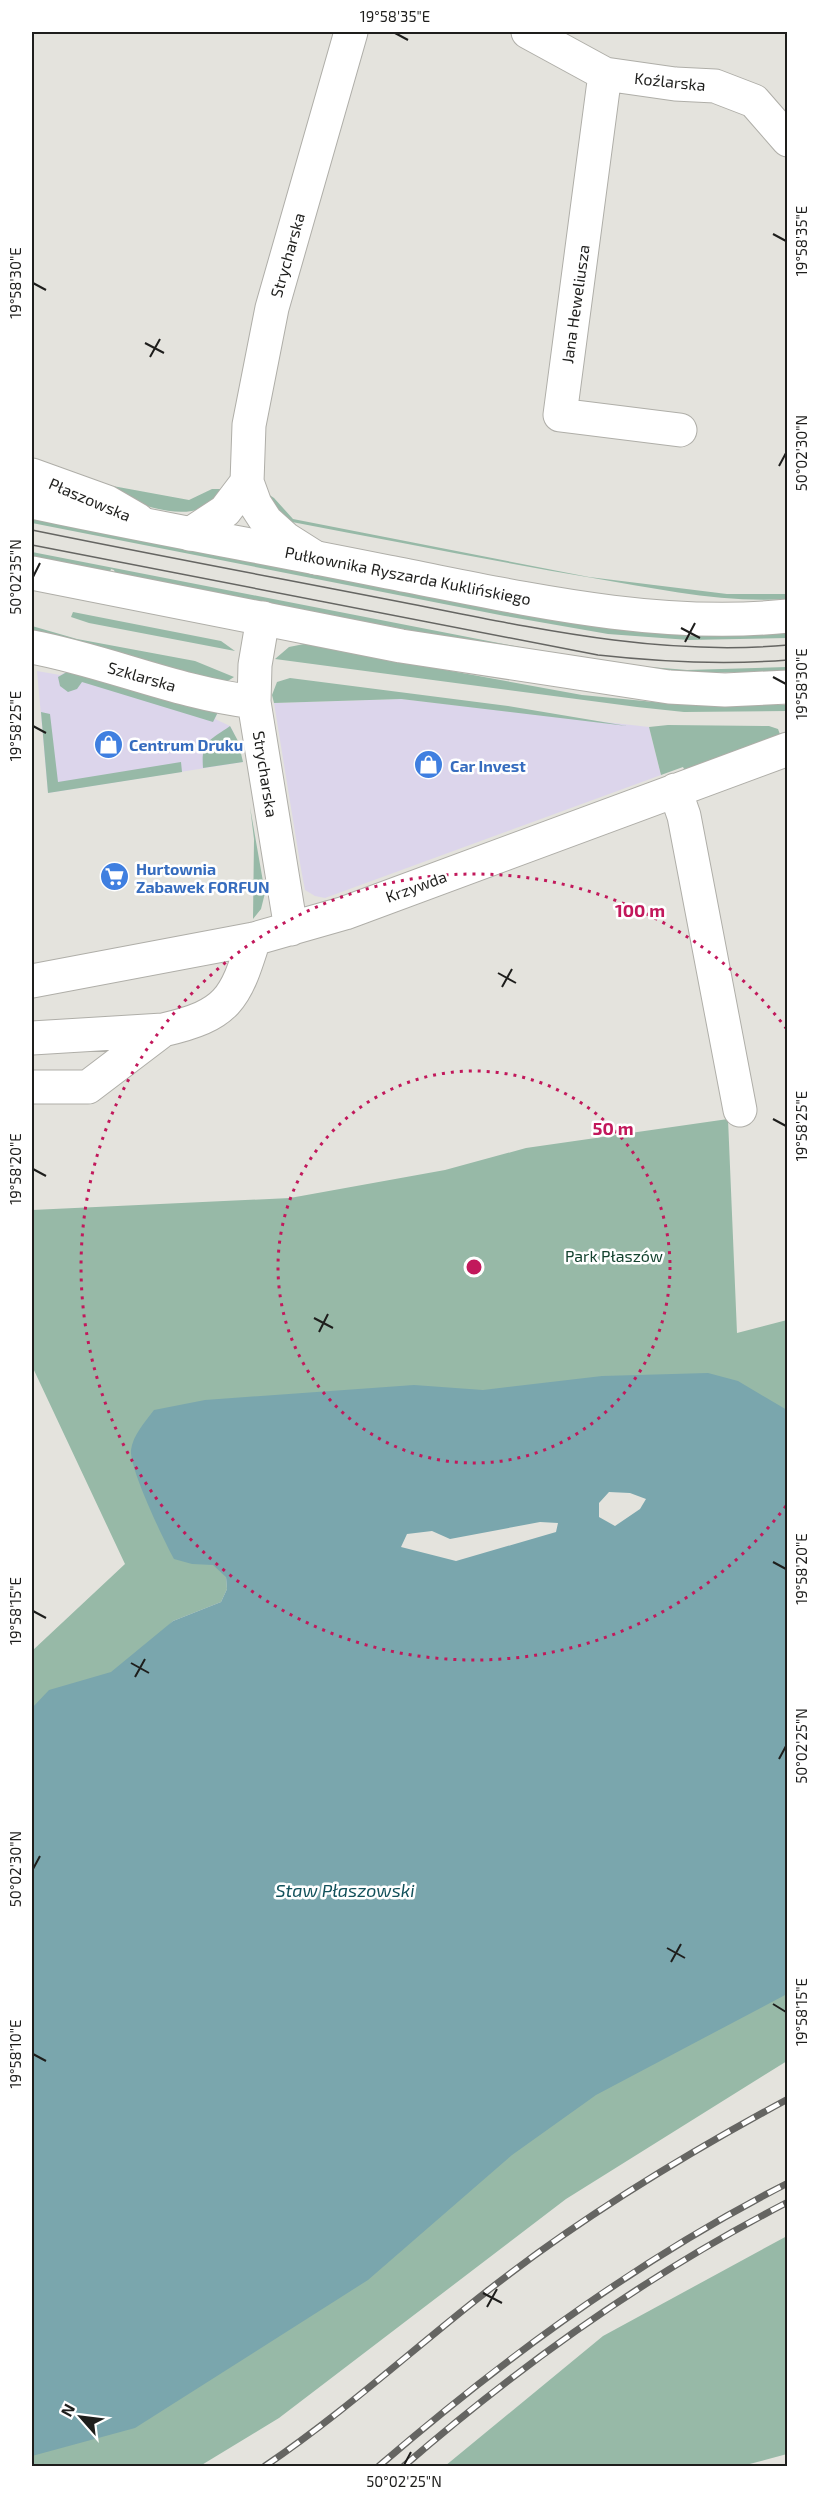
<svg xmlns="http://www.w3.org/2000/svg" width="819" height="2498" font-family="'Exo 2',sans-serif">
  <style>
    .commercial { fill: #dcd5eb }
    .green { fill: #97b9a7 }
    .water { fill: #7aa6ad; fill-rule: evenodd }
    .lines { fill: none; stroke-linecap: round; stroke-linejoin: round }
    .minor-casing { stroke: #afaea8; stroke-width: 35 }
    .major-casing { stroke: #afaea8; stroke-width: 35 }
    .minor { stroke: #fff; stroke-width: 33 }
    .major { stroke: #fff; stroke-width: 33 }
    .tram { stroke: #656562; stroke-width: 1.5 }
    .rail-casing { stroke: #656562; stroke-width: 7 }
    .rail { stroke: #fff; stroke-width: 4.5; stroke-dasharray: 14; stroke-linecap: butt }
    .ticks { fill: none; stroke: #1e1e1c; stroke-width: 2 }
    .ring { fill: none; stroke: #c2185b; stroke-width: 3; stroke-dasharray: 3 6 }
    .labels { text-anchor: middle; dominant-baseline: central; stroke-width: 5; stroke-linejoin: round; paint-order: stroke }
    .street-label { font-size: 16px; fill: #1e1e1c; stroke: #fff }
    .shop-label { font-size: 16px; font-weight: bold; fill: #366cbe; stroke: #fff; text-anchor: start }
    .park-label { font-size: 16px; fill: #13422e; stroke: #fff }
    .water-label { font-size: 18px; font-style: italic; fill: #12515b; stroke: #fff }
    .centre { fill: #c2185b; stroke: #fff; stroke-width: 3 }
    .ring-label { font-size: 18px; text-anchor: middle; font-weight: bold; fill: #c2185b; stroke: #fff; stroke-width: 5; stroke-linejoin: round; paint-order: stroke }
    .neatline { fill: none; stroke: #1e1e1c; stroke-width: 2 }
    .ticks-label { font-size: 15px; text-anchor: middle; fill: #1e1e1c }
  </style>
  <rect width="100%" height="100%" fill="#e4e3dd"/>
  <path class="commercial" d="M72 669 218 712 215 719 230 726 233 731 243 762 48 793 37 671 60 675Z
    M401 699 649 727 661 775 325 898 315 896 305 890 301 869 274 703Z"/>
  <path class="green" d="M80 480 189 500 212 489H225C219 495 212 503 204 507 170 524 114 492 80 480Z
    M265 492 274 498 293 519 589 577 727 594H787V599C722 603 658 589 593 578 493 561 393 541 292 522L284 518Z
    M32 519 507 612 742 635 787 633V638L689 640 608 634 505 616 32 523Z
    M32 552 550 653 638 666 687 670 787 667V671L708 673 637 668 444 637 115 573 114 570 111 569 110 572 32 556Z
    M73 612 221 641 235 651 89 623 71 617Z
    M32 626 77 639 195 661 234 677 223 684 32 633Z
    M304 644 582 695 685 705H787V711L684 712 637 707 275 659 289 647Z
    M72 669 218 712 213 722 82 682 77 689 68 692 60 686 58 677Z
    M290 678 508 706 627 726 401 699 274 703 272 695 277 682Z
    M41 712 50 714 58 782 181 762 182 772 48 793Z
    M668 725 769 726 778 729 781 737 685 771 683 767 661 775 649 727Z
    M230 726 238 741 243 762 203 768C201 741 209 741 230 726Z
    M250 807 265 893 261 909 253 919 254 839Z
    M728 1119 737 1333 787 1320V1487L766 1427 226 1577 227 1589 221 1602 173 1621 32 1762V1651L125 1564 32 1366V1210L290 1198 445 1170 526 1148Z
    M787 1969V2061L566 2199 279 2418 200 2466H32V2400L197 2346Z
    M787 2236V2454L742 2466H445L603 2336Z"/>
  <path class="water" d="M708 1373 738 1381 787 1410V1994L596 2095 512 2155 368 2280 135 2428 32 2456V1708L49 1690 111 1672 173 1621 221 1602 227 1589 226 1577 213 1565 192 1564 174 1559C164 1541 129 1468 131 1450 133 1435 145 1422 154 1410L205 1400 414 1385 483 1390 602 1376ZM609 1492 630 1493 646 1499 640 1509 615 1526 599 1517V1503ZM540 1522 558 1523 556 1532 456 1561 401 1547 407 1534 432 1531 450 1539Z"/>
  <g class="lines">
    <defs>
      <path id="minor" d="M528 32 605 74 675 84 715 86 754 101 788 140
        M605 74 560 415 680 430
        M32 475 107 502 138 520
        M190 534 225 511 247 482
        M316 558 286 539 266 521 255 504 247 482 249 425 272 308 351 32
        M263 618 255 665 254 702 291 929
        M32 647C107 661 177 693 254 702
        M675 790 684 816 740 1110
        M32 981 254 939 345 913 788 749
        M163 1030C228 1015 235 1000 254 939
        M32 1038 163 1030 88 1087H32"/>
      <path id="major" d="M32 502C150 527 269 548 388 572 518 597 654 630 788 616
        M32 573 401 646 669 687 725 690 788 687"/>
    </defs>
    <use href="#minor" class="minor-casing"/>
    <use href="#major" class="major-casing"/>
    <use href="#minor" class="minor"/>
    <use href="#major" class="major"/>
    <path class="tram" d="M32 530C154 555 278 578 401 602 529 627 657 657 788 645
      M32 545 598 655C661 662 724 665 788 660"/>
    <defs>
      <path id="rail" d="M265 2466C342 2414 412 2350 486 2292 580 2218 682 2156 788 2099
        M379 2466C504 2358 639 2259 788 2183
        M404 2466C520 2365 650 2273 788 2202"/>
    </defs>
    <use href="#rail" class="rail-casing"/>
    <use href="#rail" class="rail"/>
  </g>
  <path class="ticks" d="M395 33 408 40M773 234 786 241M33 283 46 290M145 343 164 353M150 357 160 339M779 466 786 453M33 577 40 563M681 628 700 638M685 642 695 623M773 677 786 684M33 726 46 733M498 973 516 983M502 987 512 969M773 1119 786 1126M33 1169 46 1176M314 1318 333 1328M319 1332 328 1314M773 1562 786 1569M33 1611 46 1618M131 1663 149 1673M135 1677 145 1659M779 1759 786 1746M33 1869 40 1856M667 1948 685 1958M671 1962 681 1944M773 2004 786 2012M33 2054 46 2061M483 2293 502 2303M487 2307 497 2289M404 2465 411 2452"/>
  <g class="ring">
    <circle cx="474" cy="1267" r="196"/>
    <path d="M786 1506A393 393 0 1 1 786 1028"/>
  </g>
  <defs>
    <symbol id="shop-disc" viewBox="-11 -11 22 22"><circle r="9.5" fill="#3f7fe0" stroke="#fff"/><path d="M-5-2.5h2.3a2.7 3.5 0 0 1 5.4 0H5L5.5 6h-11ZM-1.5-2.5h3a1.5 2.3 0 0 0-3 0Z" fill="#fff"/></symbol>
    <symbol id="supermarket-disc" viewBox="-11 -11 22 22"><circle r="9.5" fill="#3f7fe0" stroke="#fff"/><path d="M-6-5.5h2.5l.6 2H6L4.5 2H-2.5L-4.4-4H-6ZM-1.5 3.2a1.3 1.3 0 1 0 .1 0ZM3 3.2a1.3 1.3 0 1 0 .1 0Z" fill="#fff"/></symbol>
  </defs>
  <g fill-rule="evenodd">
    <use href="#shop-disc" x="92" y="728" width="33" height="33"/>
    <use href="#shop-disc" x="412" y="748" width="33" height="33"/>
    <use href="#supermarket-disc" x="98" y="860" width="33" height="33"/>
  </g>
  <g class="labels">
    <g class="street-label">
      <text transform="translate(670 81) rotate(6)">Koźlarska</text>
      <text transform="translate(287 255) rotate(-74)">Strycharska</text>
      <text transform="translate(575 304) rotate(-82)">Jana Heweliusza</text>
      <text transform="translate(90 499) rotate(23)">Płaszowska</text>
      <text transform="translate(408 575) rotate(11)">Pułkownika Ryszarda Kuklińskiego</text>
      <text transform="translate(142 676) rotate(16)">Szklarska</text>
      <text transform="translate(266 774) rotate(81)">Strycharska</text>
      <text transform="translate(416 886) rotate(-20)">Krzywda</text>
    </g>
    <g class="shop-label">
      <text x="129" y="744">Centrum Druku</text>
      <text x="450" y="765">Car Invest</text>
      <text x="136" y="868">Hurtownia<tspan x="136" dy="18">Zabawek FORFUN</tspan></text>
    </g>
    <g class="park-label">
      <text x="614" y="1255">Park Płaszów</text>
    </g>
    <g class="water-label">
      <text x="345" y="1890">Staw Płaszowski</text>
    </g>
  </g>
  <circle cx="474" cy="1267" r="9" class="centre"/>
  <g class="ring-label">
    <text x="640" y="917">100 m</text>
    <text x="613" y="1135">50 m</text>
  </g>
  <rect width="819" height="2498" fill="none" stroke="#ffffff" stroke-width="66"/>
  <g transform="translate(81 2417) rotate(298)" stroke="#ffffff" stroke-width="4.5" paint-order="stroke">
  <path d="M0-4.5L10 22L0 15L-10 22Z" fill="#1e1e1c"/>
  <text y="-9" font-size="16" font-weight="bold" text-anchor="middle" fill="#1e1e1c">N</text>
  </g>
  <rect x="33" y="33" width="753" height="2432" class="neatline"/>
  <g class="ticks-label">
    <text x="395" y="22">19°58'35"E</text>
    <text transform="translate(802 241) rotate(-90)" y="5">19°58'35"E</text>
    <text transform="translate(16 283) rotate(-90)" y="5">19°58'30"E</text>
    <text transform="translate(802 453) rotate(-90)" y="5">50°02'30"N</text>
    <text transform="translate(16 577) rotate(-90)" y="5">50°02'35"N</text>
    <text transform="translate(802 684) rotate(-90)" y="5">19°58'30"E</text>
    <text transform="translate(16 726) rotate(-90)" y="5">19°58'25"E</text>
    <text transform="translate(802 1126) rotate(-90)" y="5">19°58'25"E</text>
    <text transform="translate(16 1169) rotate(-90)" y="5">19°58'20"E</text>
    <text transform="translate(802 1569) rotate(-90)" y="5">19°58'20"E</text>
    <text transform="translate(16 1611) rotate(-90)" y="5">19°58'15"E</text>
    <text transform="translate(802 1746) rotate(-90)" y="5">50°02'25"N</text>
    <text transform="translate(16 1869) rotate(-90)" y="5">50°02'30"N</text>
    <text transform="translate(802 2012) rotate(-90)" y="5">19°58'15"E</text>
    <text transform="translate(16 2054) rotate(-90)" y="5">19°58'10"E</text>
    <text x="404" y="2487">50°02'25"N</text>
  </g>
</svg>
